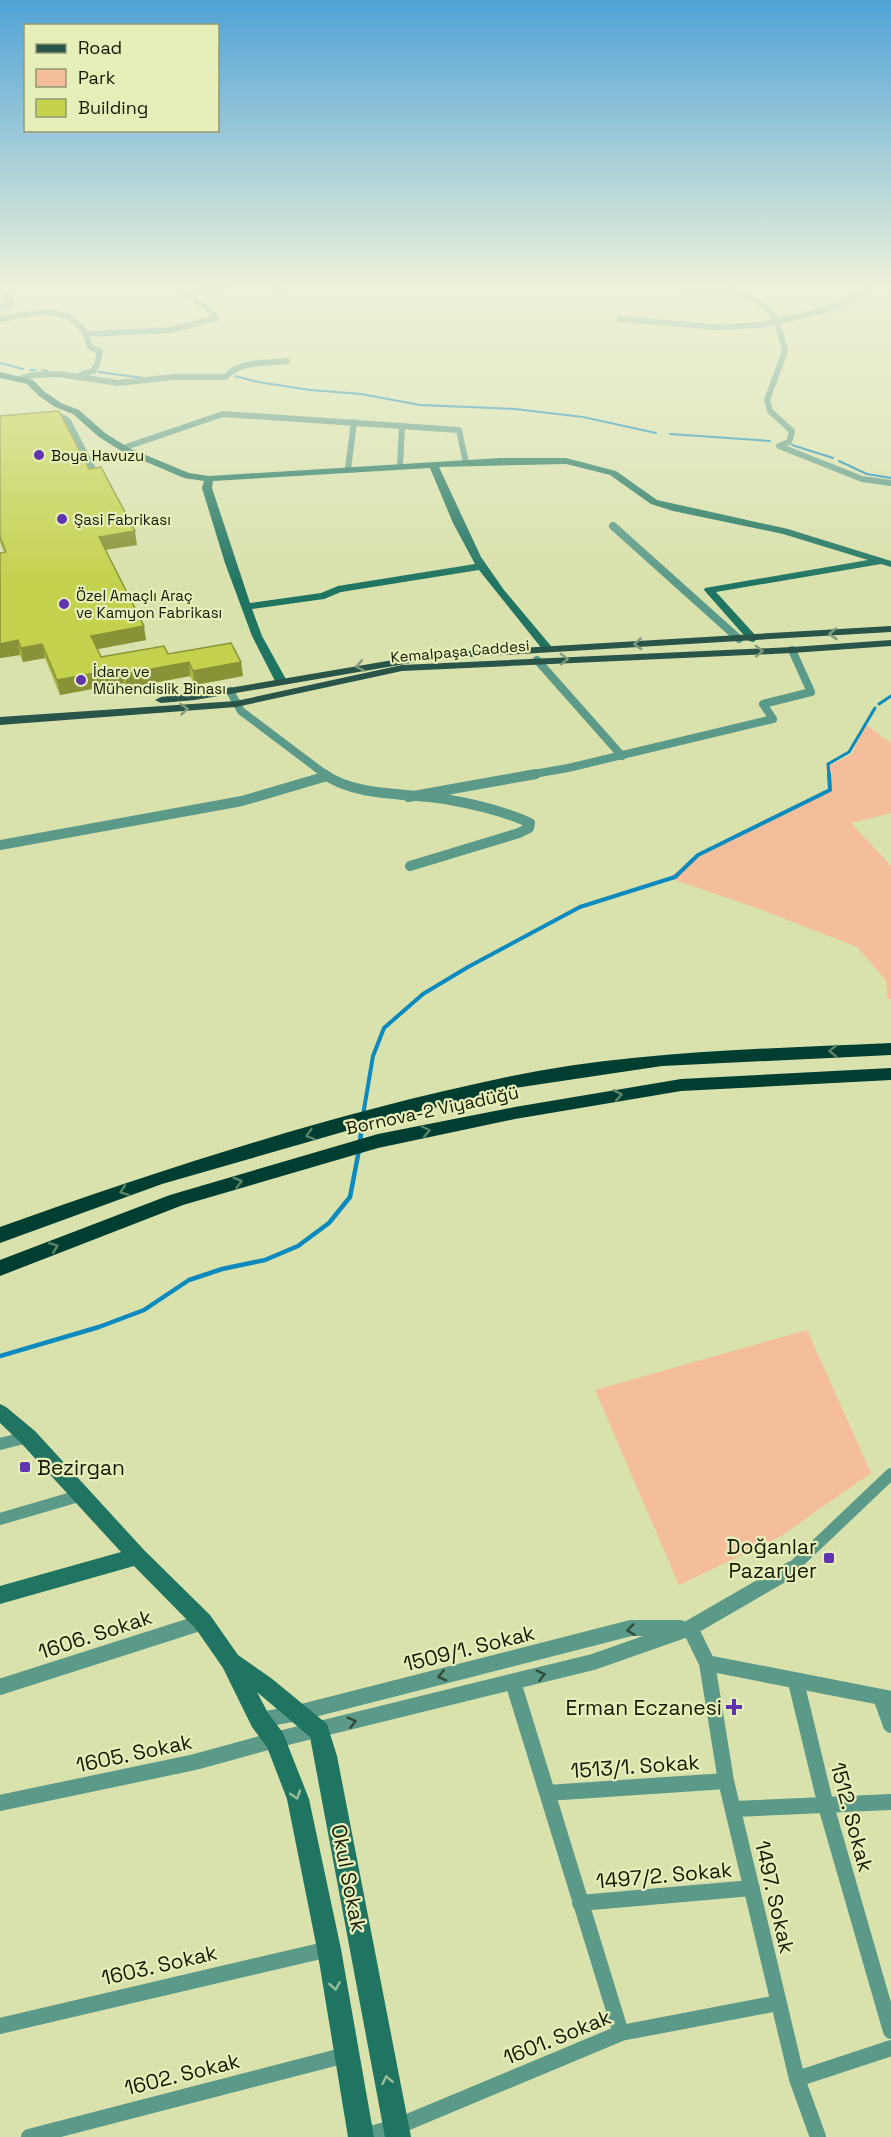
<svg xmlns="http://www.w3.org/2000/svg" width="891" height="2137" font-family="'Space Grotesk',sans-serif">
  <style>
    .green { fill: #f4be9c }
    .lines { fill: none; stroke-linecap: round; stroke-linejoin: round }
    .stream-far3 { stroke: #0c8abe; stroke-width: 2 }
    .stream-far2 { stroke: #0c8abe; stroke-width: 3 }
    .stream-far1 { stroke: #0c8abe; stroke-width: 4 }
    .stream { stroke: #0c8abe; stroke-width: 4.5 }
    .street-far4 { stroke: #5b9988; stroke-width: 6 }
    .street-far3 { stroke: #5b9988; stroke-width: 8 }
    .street-far2 { stroke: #5b9988; stroke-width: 10 }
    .street-far1 { stroke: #5b9988; stroke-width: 12 }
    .street { stroke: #5b9988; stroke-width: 16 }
    .secondary { fill: #207562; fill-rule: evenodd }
    .primary { fill: #285449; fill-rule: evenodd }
    .highway { fill: #003e32; fill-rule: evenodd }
    .wall { fill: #a9b442 }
    .shaded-wall { fill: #899236 }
    .building { fill: #c4d14d; stroke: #899236; stroke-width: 1.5 }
    .oneway { stroke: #7e997b }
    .oneway2 { stroke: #5c8468 }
    .oneway3 { stroke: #324c39 }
    .oneway4 { stroke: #97be96 }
    .poi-dot { fill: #6034ac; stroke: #e6eeb9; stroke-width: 2 }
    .labels { text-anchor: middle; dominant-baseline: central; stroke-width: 4.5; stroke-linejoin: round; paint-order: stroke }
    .far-poi-label { font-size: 15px; fill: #171905; stroke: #e6eeb9; text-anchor: start }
    .far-street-label { font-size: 15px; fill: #171905; stroke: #e6eeb9 }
    .street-label { font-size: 18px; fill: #171905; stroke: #e6eeb9 }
    .near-poi-label { font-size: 21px; fill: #171905; stroke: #e6eeb9; text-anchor: end }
    .near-street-label { font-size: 21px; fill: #171905; stroke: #e6eeb9 }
  </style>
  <rect width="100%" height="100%" fill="#d9e1ac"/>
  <path class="green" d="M865 724 891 743V813L851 823 891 866V998L888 1000 886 980 857 947 757 908 669 878 689 862 832 791 826 767 852 754Z
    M807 1330 871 1473 781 1536 679 1585 595 1390Z"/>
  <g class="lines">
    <path class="stream-far3" d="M0 363 23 369
      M30 370H35
      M42 370 47 371
      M98 372 144 378
      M235 376 258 382 310 390 361 394 420 405 515 409 583 417 656 433
      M670 434 770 441
      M792 445 833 458
      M839 461 867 474 891 478"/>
    <path class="stream-far2" d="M879 704 891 696
      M829 775 828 764 849 752 875 708"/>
    <path class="stream-far1" d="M363 1115 373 1056 384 1028 423 994 468 967 580 907 675 877 698 855 830 790 829 774"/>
    <path class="stream" d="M360 1142 362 1124
      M0 1356 99 1327 144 1310 189 1280 222 1269 265 1260 298 1246 329 1223 350 1197 359 1150"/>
    <path class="street-far4" d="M273 284 281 292
      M0 286 11 303 0 308
      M688 291 737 290 768 308 777 321 785 351 767 400 770 411 792 431 789 442 779 446 862 479 891 483
      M0 319C33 314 64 301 86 334L172 330 216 318 211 311 184 292 237 284
      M620 319 716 327 761 325 830 309 863 293 869 284
      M80 375 93 371 97 365 100 351 90 347 86 334
      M22 378 34 375 58 374 118 383 174 377H226C237 361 269 363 287 361
      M48 419 62 417 68 421 95 473
      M123 448 223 414 459 430 466 463
      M400 466 402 426
      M348 469 354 422"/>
    <path class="street-far3" d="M613 526 739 639
      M537 660 622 756
      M230 691 241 711 326 775
      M528 775 568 768 773 719 763 704 811 692 792 650"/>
    <path class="street-far2" d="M324 774C355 797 409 793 445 799 473 804 505 811 530 823L529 828 519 833 410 866
      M408 797 536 774
      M0 845 242 801 327 776"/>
    <path class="street-far1" d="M0 1444 28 1437
      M0 1519 82 1495
      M790 1570 891 1474"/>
    <path class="street" d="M690 1628 707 1663 726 1781 797 2079 818 2137
      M707 1663 891 1699
      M513 1682 621 2033
      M796 1682 826 1806 891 2031
      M0 1687 203 1622
      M882 1700 891 1725
      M260 1720 298 1713 631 1628H680
      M547 1793 726 1781
      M0 1803 195 1762 275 1740 593 1662 690 1628 792 1569
      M734 1809 891 1802
      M580 1903 752 1888
      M0 2026 329 1949
      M797 2079 891 2048
      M29 2137 346 2055
      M360 2137 396 2127 621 2033 778 2003"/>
    <path class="secondary" d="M0 372 33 380 45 392 61 403 79 410 105 433 129 448 189 473 209 476 500 458H566L616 471 657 500 788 529 891 561V567L881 564 716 592 757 637 758 639 753 642 749 641 704 590 705 588 868 560 783 534 673 511 651 504 610 475 566 464 439 467 481 557 504 590 551 646V650H543L479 570 341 592 324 599 252 609 262 636 287 681 281 684 275 681 252 636 225 563 202 488 204 481 184 478 123 452 99 437 73 414 55 407 39 396 27 384 0 378ZM430 468 453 523 475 564 338 586 321 593 250 603 212 488 213 481Z
      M0 1404 6 1407 35 1431 144 1550 210 1615 238 1655 271 1678 327 1724 337 1756 411 2137H385L310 1737 257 1692 268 1713 283 1733 309 1799 341 1949 374 2137H348L317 1949 287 1799 267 1747 252 1727 223 1668 196 1629 134 1566 0 1604V1586L121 1552 21 1443 0 1423Z"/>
    <path class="primary" d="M891 626V632L434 659 195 700 161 703 155 700 161 697 229 688 434 653Z
      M891 640V646L792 653 402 671 236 707 0 725V717L236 701 402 665 792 647Z"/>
    <path class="highway" d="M891 1043V1055L662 1066 508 1089 367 1125 162 1184 0 1243V1227C166 1168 334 1113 507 1077 632 1051 763 1049 891 1043Z
      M891 1068V1080L681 1091 515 1119 378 1148 183 1205 0 1276V1260L170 1195 378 1134 515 1107 681 1079Z"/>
  </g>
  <path class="wall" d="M0 416 89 469 137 545 106 550 146 640 97 649 101 657 168 654 243 676 195 685 190 676 127 688 124 683 60 695 45 658 23 662 20 655 0 658 4 552 0 543Z"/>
  <path class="shaded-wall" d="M135 531 137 545 101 550 99 537Z
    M144 626 146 640 93 650 91 636Z
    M18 640 20 655 0 658V644Z
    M42 644 45 658 23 662 21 648Z
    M189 662 190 676 127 688 125 674Z
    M241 662 243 676 195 685 193 671Z
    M122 668 124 683 60 695 57 680Z"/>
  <path class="building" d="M59 411 89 469 101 467 135 531 99 537 144 626 91 636 101 657 164 646 168 654 231 643 241 662 193 671 189 662 125 674 122 668 57 680 42 644 21 648 18 640 0 644V553L6 552 0 536V416Z"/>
  <defs><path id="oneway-chevron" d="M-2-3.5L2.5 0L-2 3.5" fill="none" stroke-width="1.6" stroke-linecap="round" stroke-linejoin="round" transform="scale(1.5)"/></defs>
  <g class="oneway">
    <use href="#oneway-chevron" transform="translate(833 634) rotate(176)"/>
    <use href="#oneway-chevron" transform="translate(638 644) rotate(177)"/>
    <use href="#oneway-chevron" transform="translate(759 651) rotate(-2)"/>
    <use href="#oneway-chevron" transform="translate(564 659) rotate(-2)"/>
    <use href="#oneway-chevron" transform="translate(360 666) rotate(169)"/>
    <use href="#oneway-chevron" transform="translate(184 709) rotate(-5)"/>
  </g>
  <g class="oneway2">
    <use href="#oneway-chevron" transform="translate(833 1051) rotate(179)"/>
    <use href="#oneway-chevron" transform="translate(618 1095) rotate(-10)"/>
    <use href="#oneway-chevron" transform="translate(426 1131) rotate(-12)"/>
    <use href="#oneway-chevron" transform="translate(310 1135) rotate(164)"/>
    <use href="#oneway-chevron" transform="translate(238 1182) rotate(-16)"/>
    <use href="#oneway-chevron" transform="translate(124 1191) rotate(160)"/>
    <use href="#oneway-chevron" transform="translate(54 1247) rotate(-21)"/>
  </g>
  <g class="oneway3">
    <use href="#oneway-chevron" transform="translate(631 1630) rotate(173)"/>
    <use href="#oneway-chevron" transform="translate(541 1675) rotate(-14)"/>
    <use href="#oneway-chevron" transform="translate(442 1676) rotate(166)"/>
    <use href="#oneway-chevron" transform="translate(352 1722) rotate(-14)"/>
  </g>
  <g class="oneway4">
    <use href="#oneway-chevron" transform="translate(296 1795) rotate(72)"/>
    <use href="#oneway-chevron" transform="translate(335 1986) rotate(81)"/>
    <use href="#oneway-chevron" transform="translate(387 2080) rotate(-101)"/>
  </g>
  <linearGradient id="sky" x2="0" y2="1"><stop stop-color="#50a3d7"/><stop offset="0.49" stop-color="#eef2da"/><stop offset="1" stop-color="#eef2da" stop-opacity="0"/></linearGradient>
  <rect width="891" height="583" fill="url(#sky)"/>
  <g class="poi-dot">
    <circle cx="39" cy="455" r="6"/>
    <circle cx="62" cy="519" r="6"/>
    <circle cx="64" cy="604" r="6"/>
    <circle cx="81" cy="680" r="6"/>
    <rect x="19" y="1461" width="12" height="12" rx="3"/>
    <rect x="823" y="1552" width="12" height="12" rx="3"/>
    <path d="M731 1698h6v6h6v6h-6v6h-6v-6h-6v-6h6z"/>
  </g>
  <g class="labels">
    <g class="far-poi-label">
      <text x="51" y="455">Boya Havuzu</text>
      <text x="74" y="519">Şasi Fabrikası</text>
      <text x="76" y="595">Özel Amaçlı Araç<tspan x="76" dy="17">ve Kamyon Fabrikası</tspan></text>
      <text x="93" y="671">İdare ve<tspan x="93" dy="17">Mühendislik Binası</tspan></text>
    </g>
    <g class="far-street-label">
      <text transform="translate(460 651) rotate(-5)">Kemalpaşa Caddesi</text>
    </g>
    <g class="street-label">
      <text transform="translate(432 1110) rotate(-12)">Bornova-2 Viyadüğü</text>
    </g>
    <g class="near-poi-label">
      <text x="37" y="1467" text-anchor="start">Bezirgan</text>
      <text x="817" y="1546">Doğanlar<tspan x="817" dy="24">Pazaryer</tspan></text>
      <text x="722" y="1707">Erman Eczanesi</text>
    </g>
    <g class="near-street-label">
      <text transform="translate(95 1634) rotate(-18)">1606. Sokak</text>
      <text transform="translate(469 1648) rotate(-14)">1509/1. Sokak</text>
      <text transform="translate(134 1753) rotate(-12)">1605. Sokak</text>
      <text transform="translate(635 1766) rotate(-4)">1513/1. Sokak</text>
      <text transform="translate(852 1817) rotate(75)">1512. Sokak</text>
      <text transform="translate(664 1875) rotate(-5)">1497/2. Sokak</text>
      <text transform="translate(349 1878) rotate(79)">Okul Sokak</text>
      <text transform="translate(775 1897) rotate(77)">1497. Sokak</text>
      <text transform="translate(159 1965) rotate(-13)">1603. Sokak</text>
      <text transform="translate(557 2037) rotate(-22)">1601. Sokak</text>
      <text transform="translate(182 2074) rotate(-14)">1602. Sokak</text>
    </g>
  </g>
  <rect x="24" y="24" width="195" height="108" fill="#e6eeb9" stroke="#939971" stroke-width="1.5"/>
  <rect x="36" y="44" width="30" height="9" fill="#285449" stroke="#939971" stroke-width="1.5"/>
  <text x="78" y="54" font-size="18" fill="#171905">Road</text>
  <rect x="36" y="69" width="30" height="18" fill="#f4be9c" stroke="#939971" stroke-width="1.5"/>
  <text x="78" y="84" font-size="18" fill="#171905">Park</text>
  <rect x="36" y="99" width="30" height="18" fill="#c4d14d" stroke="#939971" stroke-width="1.5"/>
  <text x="78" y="114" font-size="18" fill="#171905">Building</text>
</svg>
